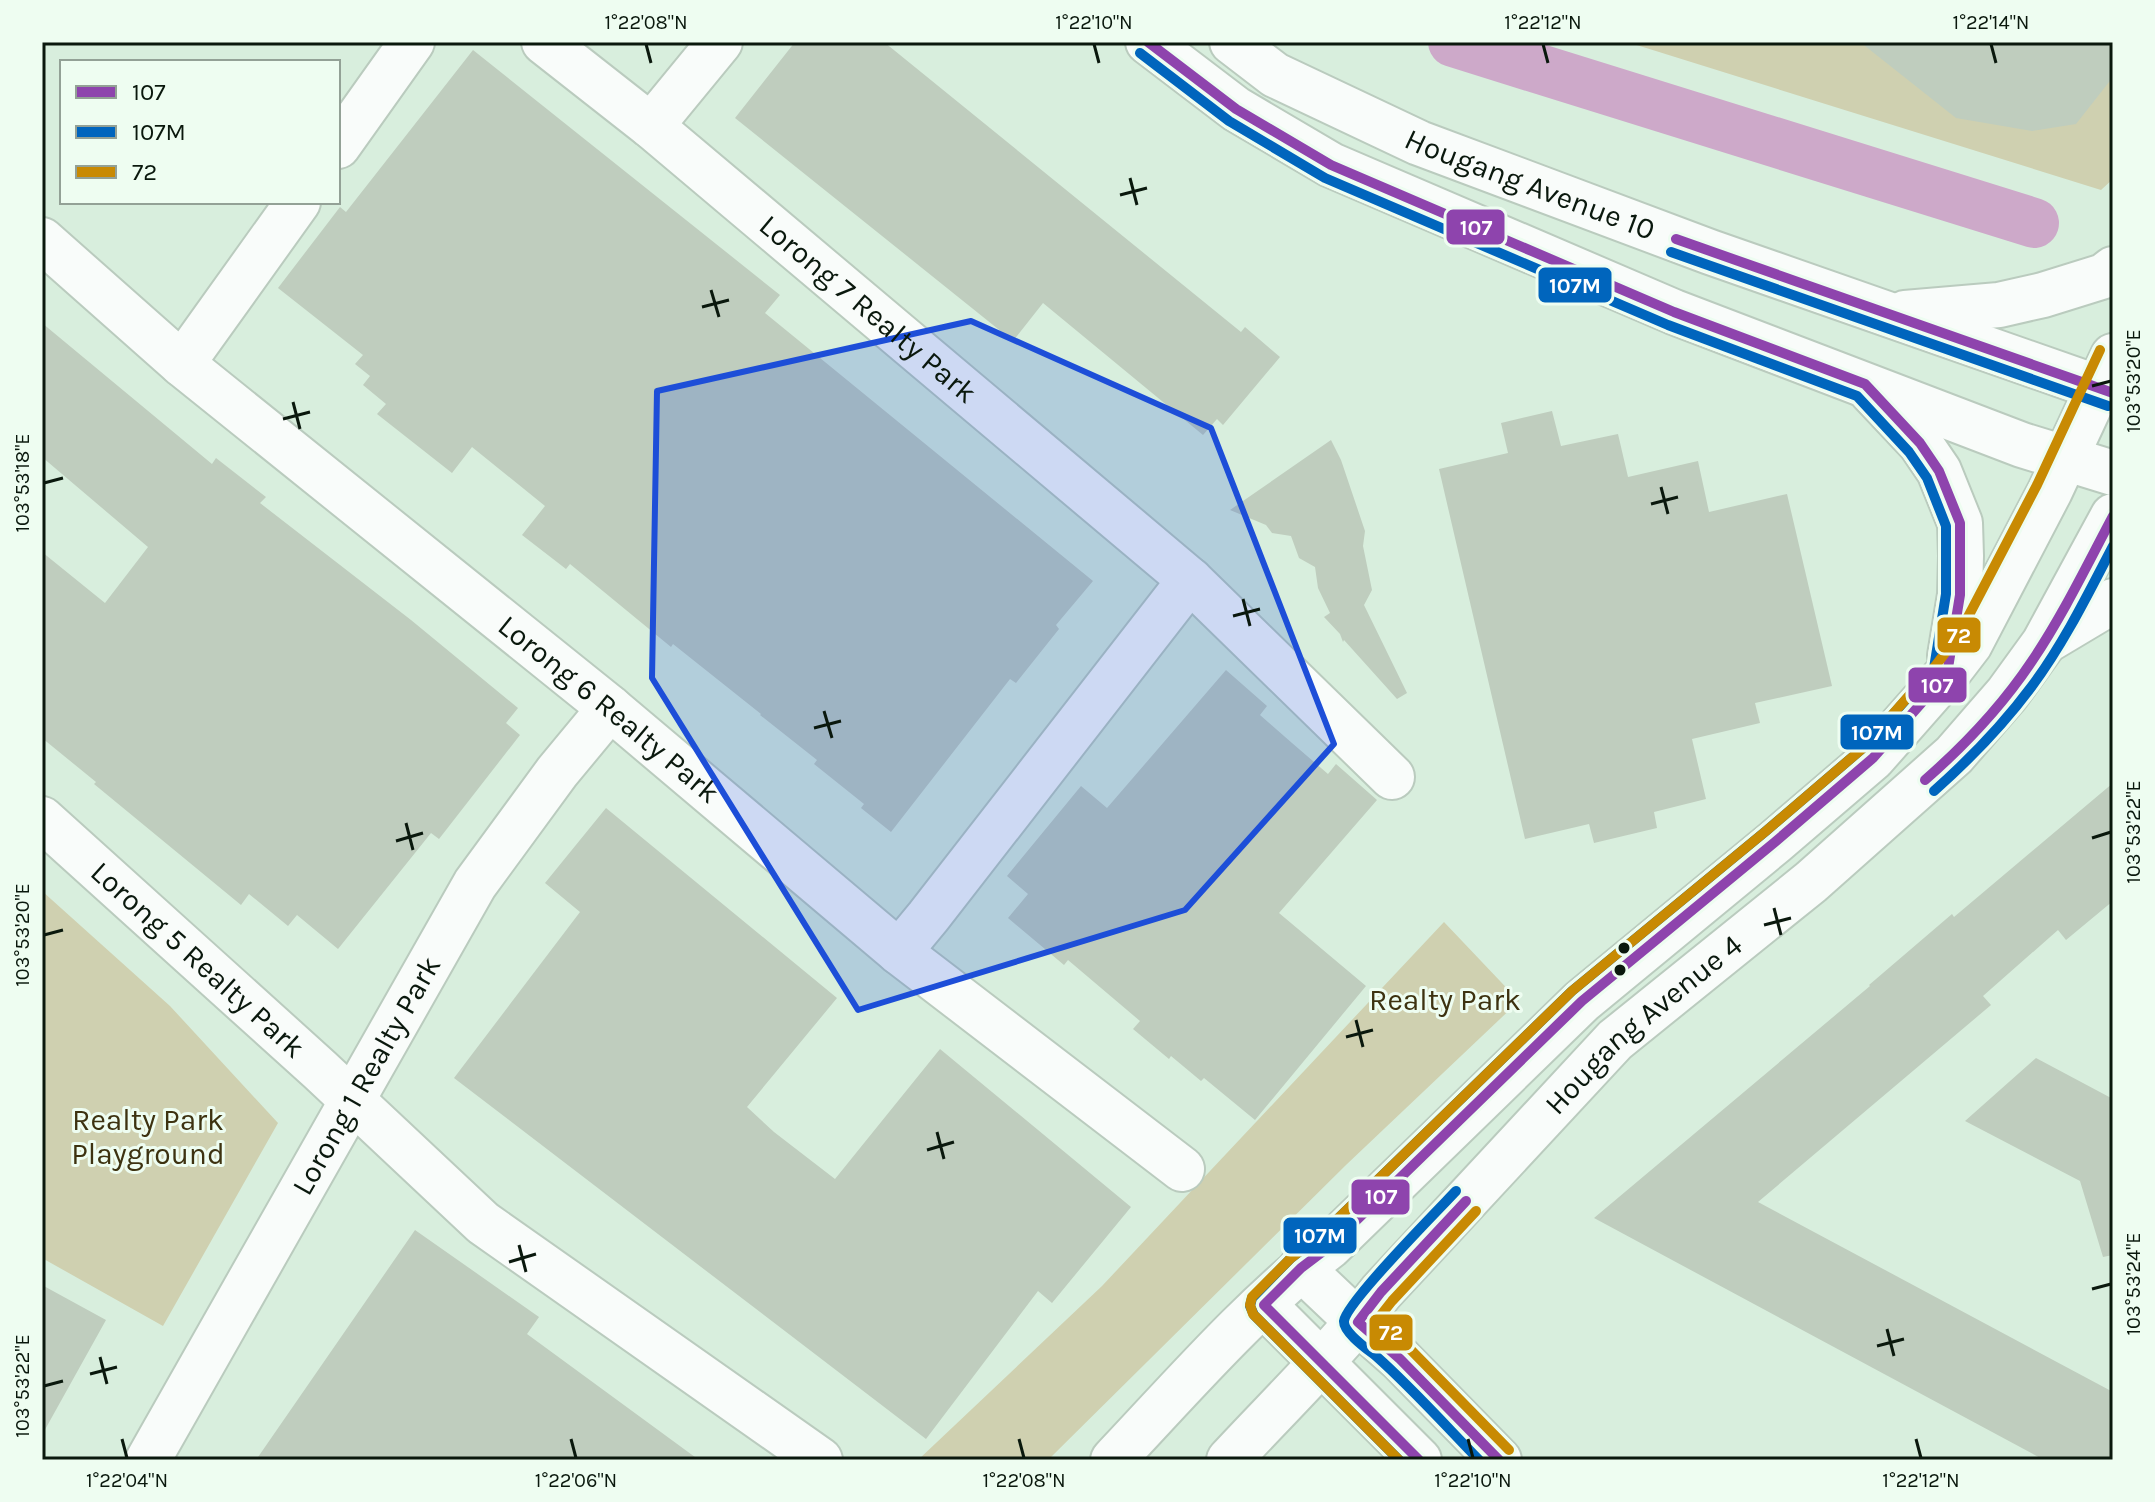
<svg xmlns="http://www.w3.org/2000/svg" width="2155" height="1502" font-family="Karla,sans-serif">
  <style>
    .green { fill: #cfd0b0 }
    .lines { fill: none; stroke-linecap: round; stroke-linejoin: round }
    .canal { stroke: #cda9c9; stroke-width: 50 }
    .building { fill: #bfcdbe }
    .street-casing { stroke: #bacbbe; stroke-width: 48 }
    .secondary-casing { stroke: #bacbbe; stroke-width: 48 }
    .street { stroke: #f9fcfa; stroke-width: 44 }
    .secondary { stroke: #f9fcfa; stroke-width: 44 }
    .bus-1-casing { stroke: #eefdf1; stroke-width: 16 }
    .bus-2-casing { stroke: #eefdf1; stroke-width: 16 }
    .bus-3-casing { stroke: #eefdf1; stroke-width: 16 }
    .bus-1 { stroke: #8e44ad; stroke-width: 10 }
    .bus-2 { stroke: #0065bd; stroke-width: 10 }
    .bus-3 { stroke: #c88a03; stroke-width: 10 }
    .marked { fill: #1d4ed8; fill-opacity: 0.2; stroke: #1d4ed8; stroke-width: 6; stroke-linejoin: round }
    .ticks { fill: none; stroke: #0a180d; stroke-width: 3 }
    .bus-dot { fill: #0a180d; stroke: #eefdf1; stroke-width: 3 }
    .labels { text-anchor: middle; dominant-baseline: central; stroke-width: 6; stroke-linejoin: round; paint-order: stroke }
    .street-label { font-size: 30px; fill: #0a180d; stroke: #eefdf1 }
    .park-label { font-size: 30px; fill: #3d3210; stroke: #eefdf1 }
    .line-badge { stroke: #eefdf1; stroke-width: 3 }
    .badge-label { font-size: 22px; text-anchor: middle; font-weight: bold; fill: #fff }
    .neatline { fill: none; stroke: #0a180d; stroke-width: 3 }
    .ticks-label { font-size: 20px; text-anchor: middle; fill: #0a180d }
  </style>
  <rect width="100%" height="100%" fill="#d8eedd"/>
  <path class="green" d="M1627 42H2113V179L2101 190Z
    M42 891 170 1006 278 1123 163 1326 42 1258Z
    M1444 922 1519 1001 1346 1165 1048 1460H918L1102 1286Z"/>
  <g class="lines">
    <path class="canal" d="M1453 42 2034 223"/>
  </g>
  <path class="building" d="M795 42H884L1241 332 1245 327 1280 357 1223 425 1217 419 1203 435 1043 303 1013 341 735 118Z
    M1860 42H2113V77L2076 124 2032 131 1956 118Z
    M473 50 780 295 765 313 1093 581 1056 625 1059 629 1016 683 1010 679 891 832 861 808 864 804 814 764 817 760 760 715 761 714 673 644 671 647 570 564 566 569 522 535 545 506 472 447 452 473 377 414 386 404 363 385 370 376 355 364 363 355 278 288 340 207 346 212Z
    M42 323 212 464 216 458 266 497 260 503 411 620 518 708 506 723 520 735 439 839 431 833 338 949 297 915 288 926 249 894 241 905 94 784 96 782 42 738V552L105 603 148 547 42 457Z
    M1552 411 1561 446 1618 434 1628 477 1698 461 1709 512 1787 494 1832 686 1755 703 1760 723 1692 739 1706 799 1654 812 1657 828 1594 843 1589 824 1525 839 1439 469 1508 453 1501 423Z
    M1331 440 1341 460 1365 531 1363 546 1372 590 1364 605 1407 693 1397 699 1344 640 1343 642 1340 634 1324 617 1330 613 1318 588 1315 567 1299 558 1291 536 1272 533 1266 525 1230 510Z
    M1226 670 1267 706 1260 715 1292 743 1328 774 1336 764 1377 800 1279 913 1366 986 1255 1120 1204 1078 1201 1081 1171 1056 1169 1059 1133 1029 1140 1021 1068 960 1064 965 1008 918 1028 894 1007 876 1081 786 1107 808Z
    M2113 783V901L2066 940 2058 930 1983 996 1991 1005 1758 1202 2113 1392V1460H2044L1594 1218 1870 986 1869 985 1952 914 1954 917Z
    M606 808 837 998 747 1107 774 1132 835 1179 940 1049 1131 1207 1052 1303 1038 1291 926 1439 454 1078 580 912 545 883Z
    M2036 1058 2113 1099V1255L2103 1257 2080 1181 1965 1121Z
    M415 1230 539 1317 527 1334 699 1460H256Z
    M42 1285 106 1320 42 1435Z"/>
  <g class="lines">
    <defs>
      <g id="street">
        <path id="s1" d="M544 42 651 126 1190 580 1392 777"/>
        <path d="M651 126 720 42"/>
        <path d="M338 146 412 42"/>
        <path id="s2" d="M42 240 182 364 610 708 899 952 1182 1169"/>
        <path d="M182 364 298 202"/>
        <path id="s3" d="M42 819 320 1070 483 1223 820 1460"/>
        <path d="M899 952 928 917 1190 580"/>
        <path d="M1301 1268 1358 1322 1400 1359 1499 1460"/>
        <path d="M1264 1305 1419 1460"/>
        <path id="s4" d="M148 1460 475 884 557 772 610 708"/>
      </g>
      <g id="secondary">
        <path d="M1148 42 1236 109 1331 165 1674 312 2022 445 2113 473"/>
        <path id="s5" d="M1232 42 1275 75 1419 143 1710 252 2113 393"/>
        <path d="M1905 313 1999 305 2043 295 2104 276 2113 269"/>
        <path d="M1871 391 1920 443 1939 471 1960 523 1961 556 1960 595 1950 656"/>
        <path d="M2046 641 2113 601"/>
        <path d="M1113 1460C1183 1386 1250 1308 1330 1246L1582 1001 1775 842 1873 758 1947 674 1970 644 2050 491 2113 356"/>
        <path id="s6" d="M1229 1460C1280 1405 1335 1352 1381 1292L1615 1040 1811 882 1954 755 2007 694 2044 643 2113 516"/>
      </g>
    </defs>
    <use href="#street" class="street-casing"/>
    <use href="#secondary" class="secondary-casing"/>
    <use href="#street" class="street"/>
    <use href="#secondary" class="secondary"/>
    <defs>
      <path id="bus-1" d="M1148 42 1236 109 1331 165 1674 312 1865 384 1920 443 1939 471 1960 523V595L1947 674 1873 758 1775 842 1582 1001 1330 1246 1301 1268 1264 1305 1419 1460
        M1676 239 2113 393
        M1925 780C1965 745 2002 706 2032 661 2063 615 2087 565 2113 516
        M1466 1201 1381 1292 1358 1322 1400 1359 1499 1460"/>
      <path id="bus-2" d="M1140 53 1229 121 1325 178 1668 325 1857 396 1909 452 1927 478 1946 526V594L1934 668 1863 748 1766 831 1572 991 1321 1235 1291 1258 1252 1298 1250 1306 1254 1315 1399 1460
        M1671 252 2108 406
        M1934 791C1970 759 2003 725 2032 686 2064 643 2088 594 2113 546
        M1456 1191C1438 1210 1346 1303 1344 1321 1343 1332 1367 1349 1376 1356 1412 1388 1445 1425 1479 1460"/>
      <path id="bus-3" d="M1476 1211 1392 1301 1377 1320 1410 1349 1509 1450
        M1399 1460 1253 1314 1250 1305 1252 1297 1291 1258 1321 1235 1572 991 1766 831 1863 748 1936 665 1958 636 2037 485 2100 350"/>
    </defs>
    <use href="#bus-1" class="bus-1-casing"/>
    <use href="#bus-2" class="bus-2-casing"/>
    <use href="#bus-3" class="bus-3-casing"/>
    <use href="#bus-1" class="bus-1"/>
    <use href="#bus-2" class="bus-2"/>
    <use href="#bus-3" class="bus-3"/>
  </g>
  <path class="marked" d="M971 321 1211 428 1334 744 1185 910 858 1010 652 678 657 391Z"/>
  <path class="ticks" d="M646 44 651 63M1094 44 1099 63M1543 44 1548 63M1991 44 1996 63M1130 178 1137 205M1120 195 1147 188M711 290 719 317M702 307 729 300M2092 386 2111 381M293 402 300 429M283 419 310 412M44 483 63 478M1661 487 1668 514M1651 504 1678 497M1243 599 1250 626M1233 616 1260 609M824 711 832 738M814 728 841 721M406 823 413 850M2092 838 2111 832M396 841 423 833M1774 908 1781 935M1764 925 1791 918M44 935 63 930M1356 1020 1363 1047M1346 1037 1373 1030M937 1132 944 1159M927 1150 954 1142M519 1245 526 1272M509 1262 536 1254M2092 1289 2111 1284M1887 1329 1894 1356M1877 1346 1904 1339M100 1357 107 1384M90 1374 117 1367M44 1386 63 1381M122 1439 127 1458M571 1439 576 1458M1019 1439 1024 1458M1468 1439 1473 1458M1916 1439 1921 1458"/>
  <g class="bus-dot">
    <circle cx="1624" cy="948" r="7"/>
    <circle cx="1620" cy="970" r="7"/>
  </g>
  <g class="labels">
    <g class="street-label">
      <text stroke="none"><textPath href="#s5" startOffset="332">Hougang Avenue 10</textPath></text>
      <text stroke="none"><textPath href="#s1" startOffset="420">Lorong 7 Realty Park</textPath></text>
      <text stroke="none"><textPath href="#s2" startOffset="736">Lorong 6 Realty Park</textPath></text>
      <text stroke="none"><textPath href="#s3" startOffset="210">Lorong 5 Realty Park</textPath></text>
      <text stroke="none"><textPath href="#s6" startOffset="602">Hougang Avenue 4</textPath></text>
      <text stroke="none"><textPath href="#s4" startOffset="442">Lorong 1 Realty Park</textPath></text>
    </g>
    <g class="park-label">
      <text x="1445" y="1000">Realty Park</text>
      <text x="148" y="1120">Realty Park<tspan x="148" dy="34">Playground</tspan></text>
    </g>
  </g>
  <g class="line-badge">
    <rect x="1445" y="208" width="61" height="38" rx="8" fill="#8e44ad"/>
    <rect x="1537" y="266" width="76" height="38" rx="8" fill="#0065bd"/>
    <rect x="1936" y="616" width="46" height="38" rx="8" fill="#c88a03"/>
    <rect x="1907" y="666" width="61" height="38" rx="8" fill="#8e44ad"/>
    <rect x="1839" y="713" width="76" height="38" rx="8" fill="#0065bd"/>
    <rect x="1350" y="1178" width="61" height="38" rx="8" fill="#8e44ad"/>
    <rect x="1282" y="1216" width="76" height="39" rx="8" fill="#0065bd"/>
    <rect x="1368" y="1313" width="46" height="39" rx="8" fill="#c88a03"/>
  </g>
  <g class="badge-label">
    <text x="1476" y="235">107</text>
    <text x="1575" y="293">107M</text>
    <text x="1959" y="643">72</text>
    <text x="1937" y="693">107</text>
    <text x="1877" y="740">107M</text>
    <text x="1381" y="1204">107</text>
    <text x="1320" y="1243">107M</text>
    <text x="1391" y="1340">72</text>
  </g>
  <rect width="2155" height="1502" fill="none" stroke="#eefdf1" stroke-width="88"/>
  <rect x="60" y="60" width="280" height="144" fill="#eefdf1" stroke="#93a196" stroke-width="2"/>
  <rect x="76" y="86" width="40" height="12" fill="#8e44ad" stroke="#93a196" stroke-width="2"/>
  <text x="132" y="100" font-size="24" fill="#0a180d">107</text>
  <rect x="76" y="126" width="40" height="12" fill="#0065bd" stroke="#93a196" stroke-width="2"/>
  <text x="132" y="140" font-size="24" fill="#0a180d">107M</text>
  <rect x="76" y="166" width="40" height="12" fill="#c88a03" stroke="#93a196" stroke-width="2"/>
  <text x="132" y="180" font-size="24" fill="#0a180d">72</text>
  <rect x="44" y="44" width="2067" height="1414" class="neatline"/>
  <g class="ticks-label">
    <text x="646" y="29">1°22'08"N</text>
    <text x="1094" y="29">1°22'10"N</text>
    <text x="1543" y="29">1°22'12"N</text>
    <text x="1991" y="29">1°22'14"N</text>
    <text transform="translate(2133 381) rotate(-90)" y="7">103°53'20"E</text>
    <text transform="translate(22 483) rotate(-90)" y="7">103°53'18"E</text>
    <text transform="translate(2133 832) rotate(-90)" y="7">103°53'22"E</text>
    <text transform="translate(22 935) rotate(-90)" y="7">103°53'20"E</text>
    <text transform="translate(2133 1284) rotate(-90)" y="7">103°53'24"E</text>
    <text transform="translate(22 1386) rotate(-90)" y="7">103°53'22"E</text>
    <text x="127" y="1487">1°22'04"N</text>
    <text x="576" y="1487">1°22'06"N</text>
    <text x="1024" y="1487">1°22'08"N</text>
    <text x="1473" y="1487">1°22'10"N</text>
    <text x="1921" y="1487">1°22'12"N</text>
  </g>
</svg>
